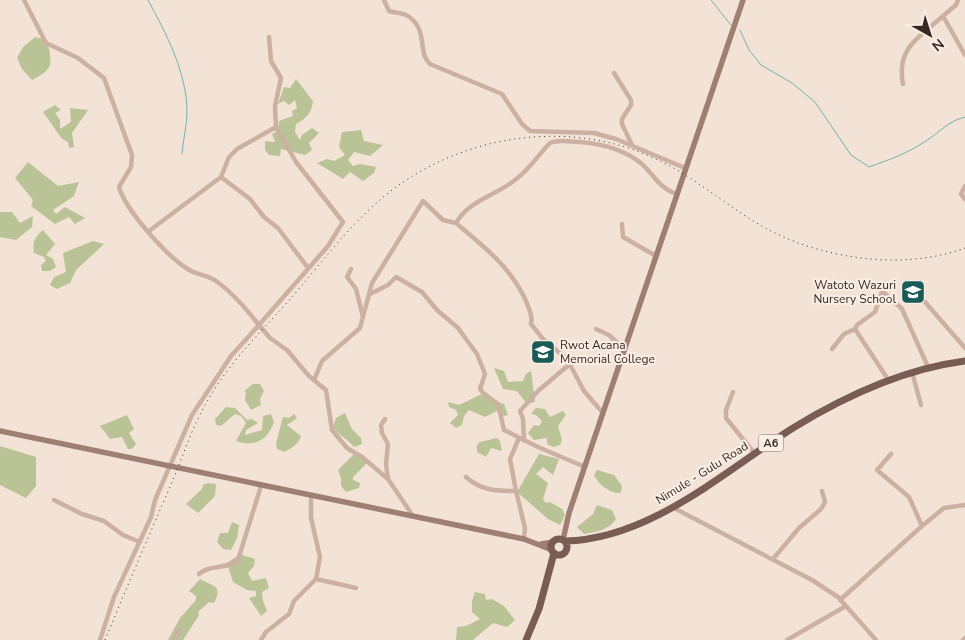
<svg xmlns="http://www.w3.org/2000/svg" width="965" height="640" font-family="'Nunito Sans',sans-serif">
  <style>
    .green { fill: #b9c396 }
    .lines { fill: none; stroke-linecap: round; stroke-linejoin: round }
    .stream { stroke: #74b2ae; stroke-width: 1 }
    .street { stroke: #ccb1a3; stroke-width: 4.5 }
    .secondary { stroke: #9f7f74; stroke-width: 5.5 }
    .primary { stroke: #795d55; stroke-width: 7 }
    .rail { stroke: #362925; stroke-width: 1; stroke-dasharray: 1 4; stroke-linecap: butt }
    .labels { text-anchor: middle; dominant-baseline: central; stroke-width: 4; stroke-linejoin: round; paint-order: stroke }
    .shield { fill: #fbeee4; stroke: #71645e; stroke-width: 1 }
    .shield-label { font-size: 11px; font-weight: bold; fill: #362925 }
    .poi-label { font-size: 12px; fill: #362925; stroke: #fbeee4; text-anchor: end }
    .street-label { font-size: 12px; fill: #362925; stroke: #fbeee4 }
  </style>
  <rect width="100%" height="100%" fill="#f3e3d7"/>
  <path class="green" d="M35 37 47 40C52 63 55 69 32 80L22 69 17 58 23 47Z
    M296 79 313 101C312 112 307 118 296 124L295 132 300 140 302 135 312 128 319 133 309 143 312 150 305 155 281 149 280 156 269 155 265 150V141L275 142 272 134 278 131 279 121 293 116 292 111 297 108 295 100 289 105 284 101 278 104 284 87 290 88Z
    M55 105 61 110 55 113 60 120V129L71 122 70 108 88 110 72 133 74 147 69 148 68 142 62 139 43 112Z
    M361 130 364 141 383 145 370 156 354 152 348 160 353 166 360 164 376 167 374 173 363 181 350 172 343 179 317 163 327 159 334 161 345 155 339 147 342 132Z
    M28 162 58 186 79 182 74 196 53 210 56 214 65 207 85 218 75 224 69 217 55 224 31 206 33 200 15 178Z
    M0 212H12L20 223 33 216 32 227 16 240 0 237Z
    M43 230 55 244 46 255 53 259 56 267 50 271H42L41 265 46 261 44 257 34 253C32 242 35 237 43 230Z
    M93 241 104 244 76 270 70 283 57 289 50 285 54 277 66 272 63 253Z
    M494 368 504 371 508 382 523 381 526 374 531 371 535 402 527 404 517 391 503 389Z
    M253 384H260L264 391 260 399 261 405 251 410 245 400 246 392 244 391Z
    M486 392 495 402 504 404 508 415 504 416 497 411 485 417 469 410 464 416 462 425 456 428 450 423 458 415 456 410 449 407 448 402 459 405Z
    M226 407 235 408 247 420 252 419 258 423 246 430 245 435 262 430 263 416 271 414 274 422C268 440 254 448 236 441L246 423 241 416 235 414 221 426 216 425 215 419Z
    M536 408 545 409 550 417 563 411 566 415 558 426 562 440 560 445 553 447 547 444V438L534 440 528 433 534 425 539 426 542 421 536 415 531 414Z
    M345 413 352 429 361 438 362 444 354 447C347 438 341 438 333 427L336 418Z
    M294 414 297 418 287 425 301 436C299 444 291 449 284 452L277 449 276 443 283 417 289 418Z
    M127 415 134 429 129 433 136 444 132 449H128L122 437 110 439 100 426Z
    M497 438 500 441 502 451 491 448 486 457 477 452V445L480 442Z
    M0 446 36 457V486L26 498 0 485Z
    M354 454 367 463 353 477V480L360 483 359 488 346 492 341 486V478L338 470Z
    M539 454 559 459 553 475 543 467 536 474 548 483 543 499 546 503 550 502 562 509 565 515 560 525 548 519 517 492Z
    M597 470 614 475 622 486 621 493C610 494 598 484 594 475Z
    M208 483 216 484 215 496 198 513 186 504 202 489 203 485Z
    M597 505 612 510 616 519C609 530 596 532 584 534L577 527 593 514Z
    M232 522 239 525 237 538 231 550 223 549 217 542 220 533H228Z
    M240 554 255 559 254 566 248 573 252 581 266 578 269 588 262 592 263 601 267 611 261 616 249 598 256 596V591L247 590 233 582 227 563Z
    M200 579C211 586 224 584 214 603L209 602 198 612 199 615 183 640H168L180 618 196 600V596L189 591Z
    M475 592 485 594 486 600 492 599 504 606 515 620 507 627 493 623 473 640H456L457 627 466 626 480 619 472 612V601Z"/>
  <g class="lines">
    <path class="stream" d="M148 0C166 33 187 73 187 112 187 126 183 140 182 154
      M711 0 731 25
      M740 30 749 50 761 65 792 83 815 102 851 155 869 167C889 160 908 153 926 141 940 132 948 121 965 117"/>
    <path class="street" d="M24 0 46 43 78 58 104 78 132 155 131 167 119 187C126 211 169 259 191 271 199 275 208 275 216 281 233 293 246 309 259 325L231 356 192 415 155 500 151 517 114 597 100 640
      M384 0 389 11C395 13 402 12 408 16 429 30 417 53 430 64L502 94 522 124 530 131 594 133 616 139 685 168
      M958 0 956 5 943 16 965 55
      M269 37 271 61 281 78 275 106 276 127
      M614 73 631 100V105L622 119V124L632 145
      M903 84C896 47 920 37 943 16
      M221 177 250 199 264 217 278 228 308 268
      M965 186 961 194 965 199
      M456 223C485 248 510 266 526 301 529 309 533 316 531 324L543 339 567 359 584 391 603 413
      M622 224 623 237 656 256
      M149 231 221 177 229 157 237 149 276 127 296 162 343 222 328 246 259 325 270 338 287 350 309 376 326 390 332 430 347 448 362 457 388 479
      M351 269 347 277 356 289 363 317
      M885 283 875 312 857 325 855 329 889 381
      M881 290 902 309 928 367
      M370 294 388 285 396 277 422 292 437 310 458 328 477 354 485 374 480 389 483 393 498 404 504 430 538 447 585 467
      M925 302 965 348
      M596 329 609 335 624 349
      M832 349 844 334 855 329
      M912 372 921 405
      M314 380 322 361 360 328 372 283 423 201 443 220 456 223C469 200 495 196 515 180 529 170 538 155 550 143 559 139 571 142 581 142 603 144 624 149 642 164 656 177 656 185 676 194
      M733 392 726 410V418L755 454
      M385 419 381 425 382 433 388 444 386 464 388 479 413 516
      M524 441 523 419 520 411 539 390 570 364
      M466 477C481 491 498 491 516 491L525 528 524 539
      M516 491 510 459 519 438
      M54 500 82 514 104 521 123 535 140 542
      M672 507 812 580 838 597 876 640
      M922 526 944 508 965 505
      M773 559 799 528 821 509 825 502 822 491
      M199 574C210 564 226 570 238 560L261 486
      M316 579 356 588
      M840 600 922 526 909 497 877 470 891 454
      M174 640 180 629
      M261 640 266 632 289 614 294 601 316 579 320 557 311 518V496
      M787 640 846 606
      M963 640 965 638"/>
    <path class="secondary" d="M0 431 524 539 552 550
      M563 540 569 513 743 0
      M541 544 553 542"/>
    <path class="primary" d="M551 547a8 8 0 1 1 16 0a8 8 0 1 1-16 0Z
      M565 541C649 540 725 471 793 428 845 396 904 369 965 361
      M526 640 539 609 554 553"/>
    <path class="rail" d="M105 640C127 587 150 533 173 480 184 453 193 425 208 400 230 361 263 330 292 297 322 262 351 223 387 194 462 134 572 117 660 161 700 180 733 212 773 232 829 260 906 270 965 248"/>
  </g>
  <defs>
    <symbol id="school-square" viewBox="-11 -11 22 22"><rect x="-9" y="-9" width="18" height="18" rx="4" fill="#185b58" stroke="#fbeee4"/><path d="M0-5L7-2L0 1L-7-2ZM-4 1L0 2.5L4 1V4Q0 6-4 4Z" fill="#fff"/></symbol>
  </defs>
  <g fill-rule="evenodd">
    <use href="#school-square" x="899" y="278" width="28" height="28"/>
    <use href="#school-square" x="529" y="338" width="28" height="28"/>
  </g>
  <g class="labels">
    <rect class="shield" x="758.5" y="434.5" width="25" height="17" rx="4"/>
    <g class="shield-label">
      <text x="771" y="443">A6</text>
    </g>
    <g class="poi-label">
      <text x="896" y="285">Watoto Wazuri<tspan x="896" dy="14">Nursery School</tspan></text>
      <text x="560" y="345" text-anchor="start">Rwot Acana<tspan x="560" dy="14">Memorial College</tspan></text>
    </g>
    <g class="street-label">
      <text transform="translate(702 473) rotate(-32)">Nimule - Gulu Road</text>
    </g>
  </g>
  <g transform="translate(930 35) rotate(141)" stroke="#fbeee4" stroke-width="4" paint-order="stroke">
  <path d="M0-4L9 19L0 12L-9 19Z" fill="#362925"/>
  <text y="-8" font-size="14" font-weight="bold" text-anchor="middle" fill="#362925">N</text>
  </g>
</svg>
